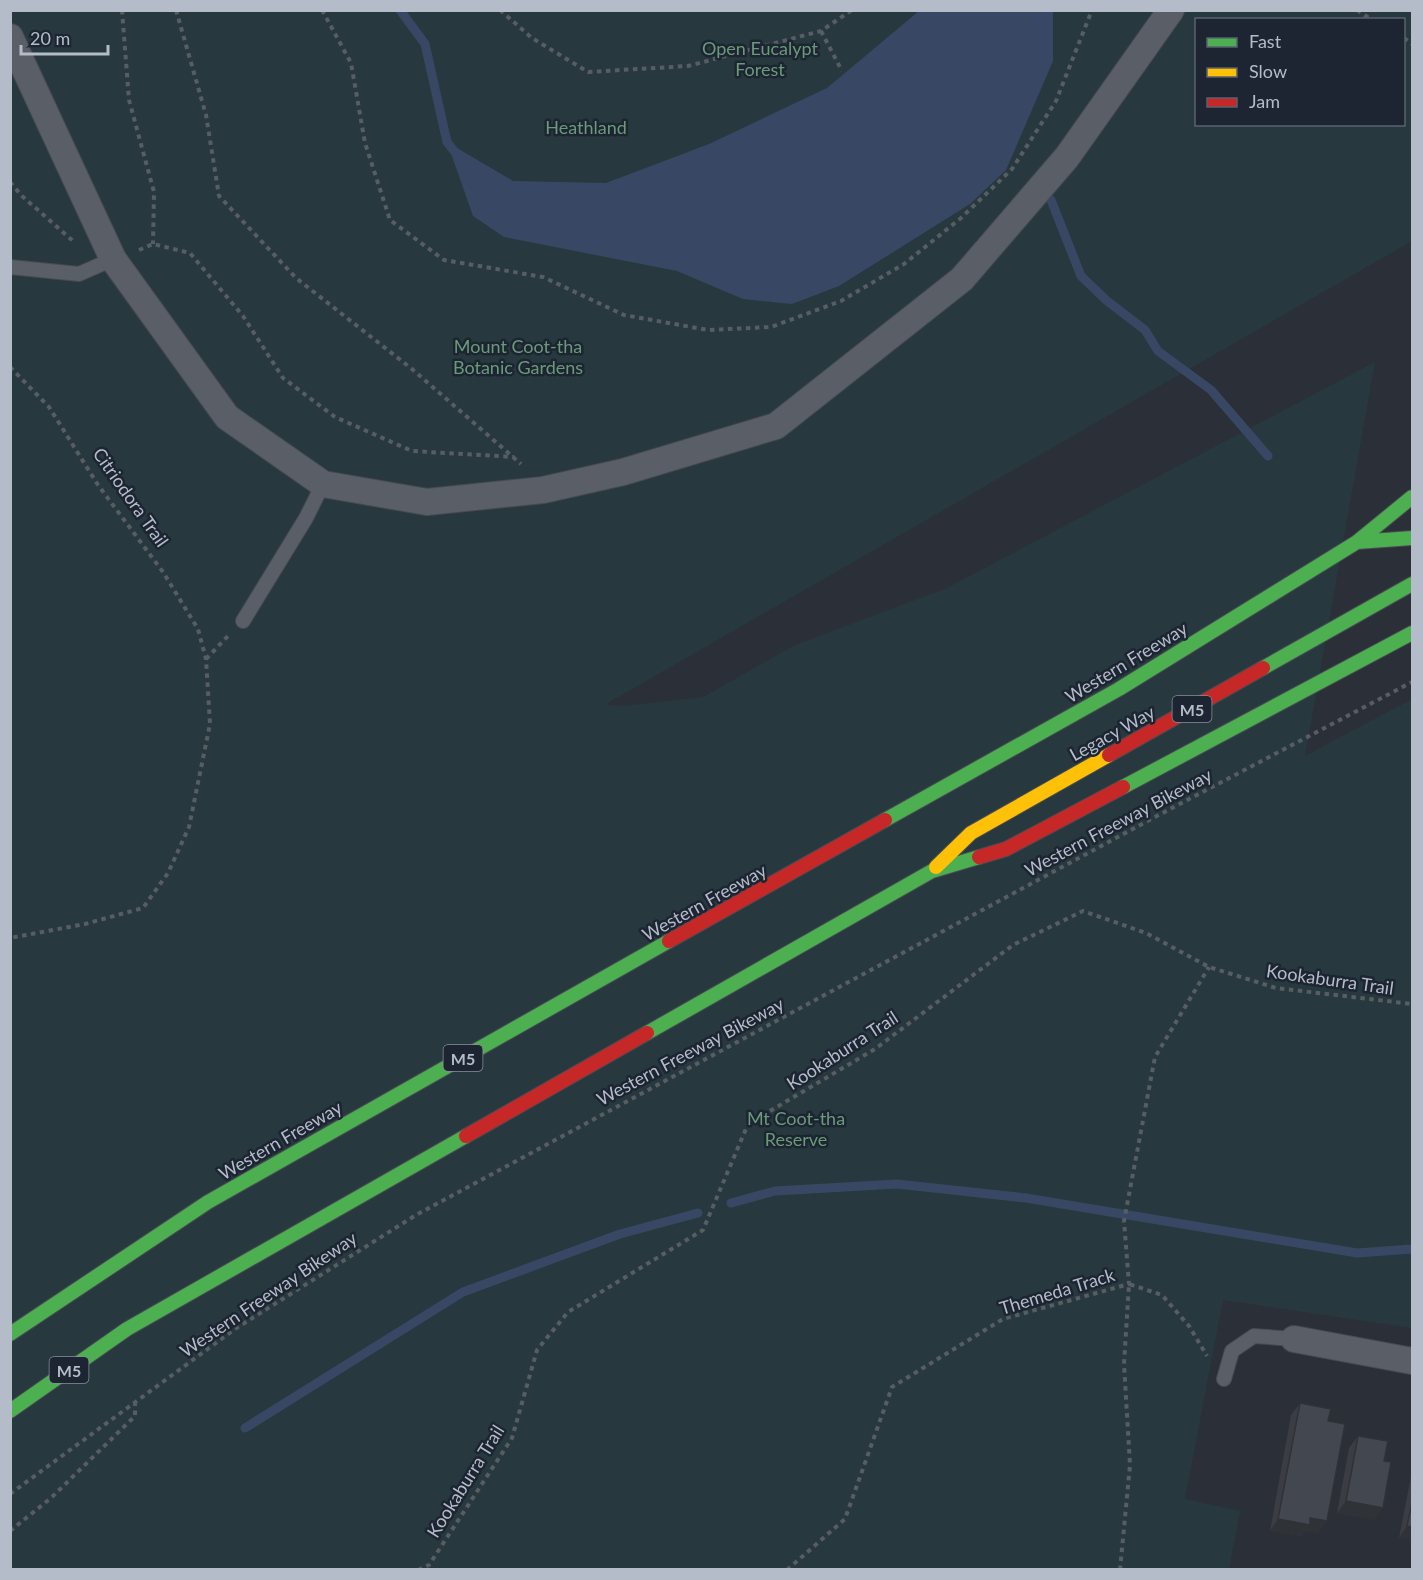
<svg xmlns="http://www.w3.org/2000/svg" width="1423" height="1580" font-family="Lato,sans-serif">
  <style>
    .green { fill: #27393e; fill-rule: evenodd }
    .water { fill: #384864 }
    .lines { fill: none; stroke-linecap: round; stroke-linejoin: round }
    .stream { stroke: #384864; stroke-width: 9 }
    .lane-casing { stroke: #464a51; stroke-width: 16 }
    .street-casing { stroke: #464a51; stroke-width: 28 }
    .fast-casing { stroke: #474b53; stroke-width: 16 }
    .slow-casing { stroke: #474b53; stroke-width: 16 }
    .jam-casing { stroke: #474b53; stroke-width: 16 }
    .path { stroke: #575d63; stroke-width: 4; stroke-dasharray: 4.5 4.5; stroke-linecap: butt }
    .lane { stroke: #5a5e66; stroke-width: 14 }
    .street { stroke: #5a5e66; stroke-width: 26 }
    .fast { stroke: #4caf50; stroke-width: 14 }
    .slow { stroke: #ffc107; stroke-width: 14 }
    .jam { stroke: #c62828; stroke-width: 14 }
    .wall { fill: #3a3d44 }
    .shaded-wall { fill: #2f3237 }
    .building { fill: #43474f; stroke: #2f3237; stroke-width: 1.5 }
    .labels { text-anchor: middle; dominant-baseline: central; stroke-width: 5; stroke-linejoin: round; paint-order: stroke }
    .shield { fill: #1d2533; stroke: #878e9c; stroke-width: 1.5 }
    .shield-label { font-size: 16px; font-weight: bold; fill: #b4bbc9 }
    .park-label { font-size: 18px; fill: #6b9a78; stroke: #1d2533 }
    .street-label { font-size: 18px; fill: #b4bbc9; stroke: #1d2533 }
  </style>
  <rect width="100%" height="100%" fill="#2a2f38"/>
  <path class="green" d="M11 11H1412V241L606 704 623 706 703 697 795 645 947 588 1375 362 1305 756 1412 699V1328L1223 1300 1185 1499 1240 1511 1229 1569 11 1570ZM1196 20H1404V124H1196Z"/>
  <path class="water" d="M919 11H1053V61L1006 170 970 204 839 286 792 304 743 299 677 271 504 237 473 216 447 142 513 181 606 183 709 144 827 88Z"/>
  <g class="lines">
    <path class="stream" d="M400 10 425 44 447 142 454 151
      M1051 200 1081 276 1106 300 1145 330 1158 351 1211 390 1268 456
      M731 1203 775 1191 897 1184 1026 1198 1357 1253 1412 1249
      M245 1428 463 1292 620 1234 698 1213"/>
    <defs>
      <path id="lane" d="M10 267 79 274 113 259
        M243 621 306 518 323 484
        M1224 1379 1232 1351 1254 1336 1294 1339"/>
      <path id="street" d="M10 37 113 259 227 417 323 484 427 502 543 490 623 472 776 426 962 279 1067 157 1171 10
        M1294 1339 1412 1361"/>
      <path id="fast" d="M1357 542 1412 538
        M1263 668 1412 584
        M1123 787 1412 633
        M885 820 1119 689 1357 542 1412 497
        M647 1033 932 871 979 857
        M10 1334 208 1202 669 941
        M10 1411 127 1329 466 1136"/>
      <path id="slow" d="M936 867 971 833 1109 755"/>
      <path id="jam" d="M1109 755 1263 668
        M979 857 1006 849 1123 787
        M669 941 885 820
        M466 1136 647 1033"/>
    </defs>
    <use href="#lane" class="lane-casing"/>
    <use href="#street" class="street-casing"/>
    <use href="#fast" class="fast-casing"/>
    <use href="#slow" class="slow-casing"/>
    <use href="#jam" class="jam-casing"/>
    <path class="path" d="M122 10 129 100 154 192 153 244
      M176 10 206 115 219 196 296 278 412 369 521 464
      M322 10 351 63 365 143 390 220 444 260 543 277 624 315 708 330 771 327 841 301 904 264 961 218 1012 169 1056 101 1092 10
      M500 10 532 38 588 72 688 66 821 31 852 10
      M1357 10 1372 20
      M821 31 842 71
      M1404 38 1412 44
      M10 182 22 196 73 241
      M139 250 153 244 190 253 243 316 283 378 335 417 412 451 514 457
      M10 367 49 407 98 485 163 572 198 629 206 659 210 724 189 827 168 873 143 908 85 924 10 938
      M206 659 228 636
      M10 1494 235 1329 416 1215 1155 817 1412 682
      M10 1531 51 1498 135 1416V1402
      M418 1570 429 1565 512 1438 537 1350 568 1312 703 1230 748 1124 875 1049 1013 945 1083 911 1146 933 1209 967 1276 988 1412 1004
      M787 1570 845 1519 892 1387 1003 1319 1129 1284 1124 1221 1155 1057 1209 967
      M1120 1570 1130 1465 1124 1364 1129 1284 1162 1295 1189 1326 1207 1356"/>
    <use href="#lane" class="lane"/>
    <use href="#street" class="street"/>
    <use href="#fast" class="fast"/>
    <use href="#slow" class="slow"/>
    <use href="#jam" class="jam"/>
  </g>
  <path class="wall" d="M1300 1403 1328 1421 1319 1533 1305 1531 1301 1536 1270 1531 1291 1415Z
    M1358 1436 1384 1461 1375 1520 1337 1513 1349 1448Z
    M1413 1466V1540L1399 1538Z"/>
  <path class="shaded-wall" d="M1346 1501 1383 1508 1375 1520 1337 1513Z
    M1310 1518 1327 1521 1319 1533 1305 1531 1301 1536 1270 1531 1278 1519Z
    M1407 1526 1413 1527V1540L1399 1538Z"/>
  <path class="building" d="M1300 1403 1331 1409 1328 1421 1345 1424 1327 1521 1310 1518V1525L1278 1519Z
    M1358 1436 1388 1441 1384 1461 1391 1462 1383 1508 1346 1501Z
    M1413 1498V1527L1407 1526Z"/>
  <g class="labels">
    <g class="shield">
      <rect x="1172.5" y="696" width="39" height="26" rx="4.5"/>
      <rect x="443.5" y="1045" width="39" height="26" rx="4.5"/>
      <rect x="49.5" y="1357" width="39" height="26" rx="4.5"/>
    </g>
    <g class="shield-label">
      <text x="1192" y="709">M5</text>
      <text x="463" y="1058">M5</text>
      <text x="69" y="1370">M5</text>
    </g>
    <g class="park-label">
      <text x="760" y="48">Open Eucalypt<tspan x="760" dy="21">Forest</tspan></text>
      <text x="586" y="127">Heathland</text>
      <text x="518" y="346">Mount Coot-tha<tspan x="518" dy="21">Botanic Gardens</tspan></text>
      <text x="796" y="1118">Mt Coot-tha<tspan x="796" dy="21">Reserve</tspan></text>
    </g>
    <g class="street-label">
      <text transform="translate(131 497) rotate(55)">Citriodora Trail</text>
      <text transform="translate(1126 662) rotate(-31)">Western Freeway</text>
      <text transform="translate(1112 733) rotate(-29)">Legacy Way</text>
      <text transform="translate(1118 822) rotate(-28)">Western Freeway Bikeway</text>
      <text transform="translate(704 902) rotate(-29)">Western Freeway</text>
      <text transform="translate(1330 979) rotate(8)">Kookaburra Trail</text>
      <text transform="translate(842 1050) rotate(-33)">Kookaburra Trail</text>
      <text transform="translate(690 1051) rotate(-28)">Western Freeway Bikeway</text>
      <text transform="translate(280 1140) rotate(-30)">Western Freeway</text>
      <text transform="translate(1057 1291) rotate(-17)">Themeda Track</text>
      <text transform="translate(268 1294) rotate(-34)">Western Freeway Bikeway</text>
      <text transform="translate(465 1481) rotate(-58)">Kookaburra Trail</text>
    </g>
  </g>
  <rect width="1423" height="1580" fill="none" stroke="#b4bbc9" stroke-width="24"/>
  <rect x="1195" y="18" width="210" height="108" fill="#1d2533" stroke="#59616f" stroke-width="1.5"/>
  <rect x="1207" y="38" width="30" height="9" fill="#4caf50" stroke="#59616f" stroke-width="1.5"/>
  <text x="1249" y="48" font-size="18" fill="#b4bbc9">Fast</text>
  <rect x="1207" y="68" width="30" height="9" fill="#ffc107" stroke="#59616f" stroke-width="1.5"/>
  <text x="1249" y="78" font-size="18" fill="#b4bbc9">Slow</text>
  <rect x="1207" y="98" width="30" height="9" fill="#c62828" stroke="#59616f" stroke-width="1.5"/>
  <text x="1249" y="108" font-size="18" fill="#b4bbc9">Jam</text>
  <path d="M21 45v9h87v-9" fill="none" stroke="#b4bbc9" stroke-width="3"/>
  <text x="30" y="45" font-size="18" fill="#b4bbc9" stroke="#1d2533" stroke-width="4.5" paint-order="stroke">20 m</text>
</svg>
